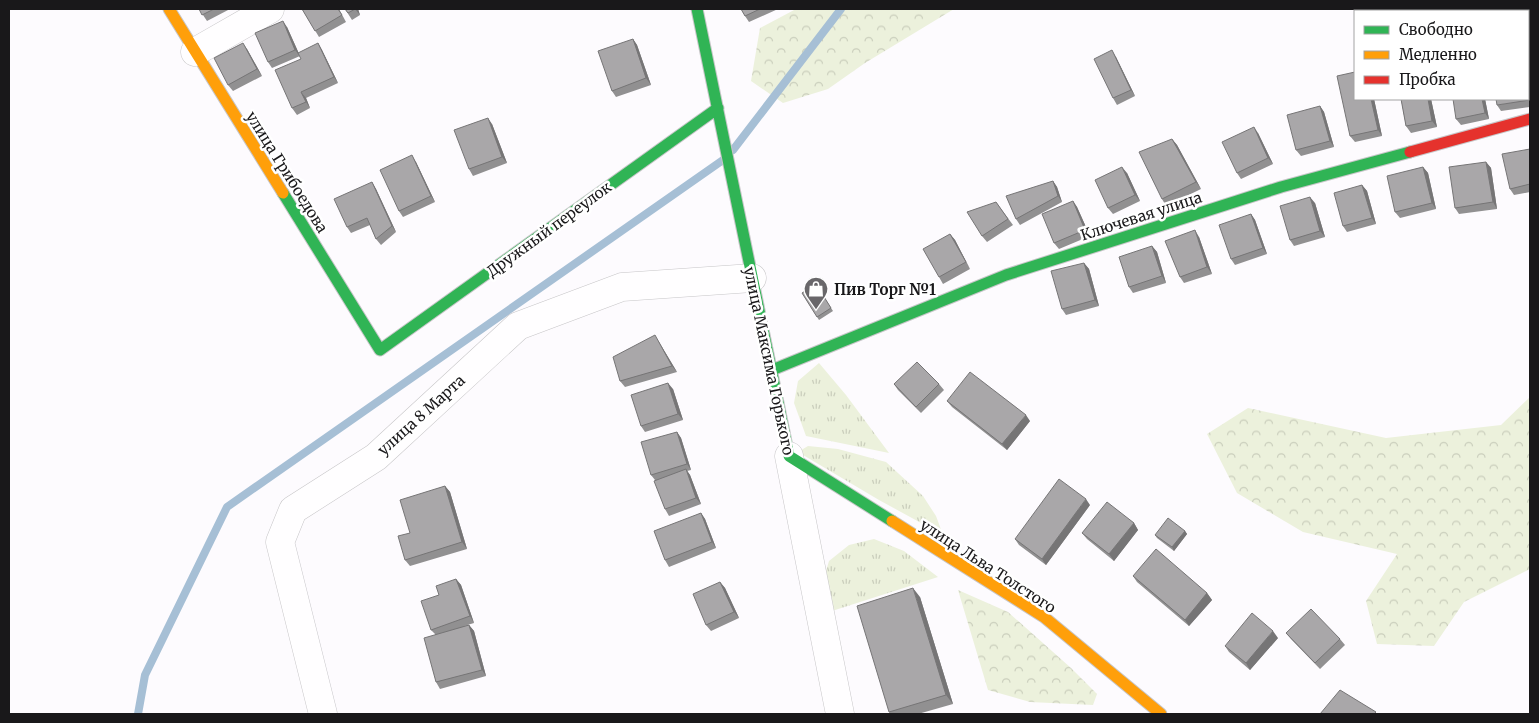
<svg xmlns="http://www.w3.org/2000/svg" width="1539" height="723" font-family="Merriweather,serif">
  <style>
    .grass { fill: url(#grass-tufts) }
    .forest { fill: url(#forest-crowns) }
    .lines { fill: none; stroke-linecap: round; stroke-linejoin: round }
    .stream { stroke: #a6bfd5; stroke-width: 8 }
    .street-casing { stroke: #c7c6c8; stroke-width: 29 }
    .fast-casing { stroke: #c7c6c8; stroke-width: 13 }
    .slow-casing { stroke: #c7c6c8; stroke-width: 13 }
    .jam-casing { stroke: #c7c6c8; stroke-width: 13 }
    .street { stroke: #fffeff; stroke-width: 28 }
    .fast { stroke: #30b455; stroke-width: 11 }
    .slow { stroke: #ff9f0a; stroke-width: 11 }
    .jam { stroke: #e5322d; stroke-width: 11 }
    .wall { fill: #919091 }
    .shaded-wall { fill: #767576 }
    .building { fill: #a9a7a9; stroke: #767576 }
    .labels { text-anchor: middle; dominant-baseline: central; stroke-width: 5; stroke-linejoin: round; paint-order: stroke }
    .street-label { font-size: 15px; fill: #19181a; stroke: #fff }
    .poi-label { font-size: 15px; font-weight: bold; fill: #19181a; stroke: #fff; text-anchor: start }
  </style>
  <defs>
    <pattern id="grass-tufts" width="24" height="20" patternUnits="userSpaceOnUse" patternTransform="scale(1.25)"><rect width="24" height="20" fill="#ecf1dc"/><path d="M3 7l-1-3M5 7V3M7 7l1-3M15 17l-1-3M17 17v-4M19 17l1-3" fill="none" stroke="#cacebc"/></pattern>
    <pattern id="forest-crowns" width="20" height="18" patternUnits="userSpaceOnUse" patternTransform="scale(1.25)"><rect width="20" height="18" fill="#ecf1dc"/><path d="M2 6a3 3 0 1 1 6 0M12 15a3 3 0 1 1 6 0" fill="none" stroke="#cacebc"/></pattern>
  </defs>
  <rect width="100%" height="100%" fill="#fdfbfe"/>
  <path class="grass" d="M819 363 846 395 889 453 806 436 794 403 798 381Z
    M808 446 838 449 886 462 923 496 936 516 943 535 879 500 798 452Z
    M874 539 904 551 938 577 832 611 822 584 829 561 849 545Z"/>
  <path class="forest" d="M796 9H954L865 63 828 89 783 103 751 81 760 28Z
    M1530 397V569L1464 602 1434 646 1377 644 1366 601 1397 554 1303 532 1237 493 1207 434 1248 408 1386 438 1501 425Z
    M958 590 1008 612 1071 668 1097 694 1093 705 1030 702 988 690Z"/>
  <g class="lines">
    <path class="stream" d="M733 150 841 9
      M138 714 145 675 227 507 723 160"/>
    <defs>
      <path id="street" d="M195 52 270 9
        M789 456 840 714
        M323 714 280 542 293 510 376 457 518 326 622 287 752 278"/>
      <path id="fast" d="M697 9 789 456 892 521
        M283 193 380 350 718 108
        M772 370 1006 275 1281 187 1410 152"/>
      <path id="slow" d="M169 9 283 193
        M892 521 1044 617 1161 714"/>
      <path id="jam" d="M1410 152 1530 119"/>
    </defs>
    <use href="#street" class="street-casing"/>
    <use href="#fast" class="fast-casing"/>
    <use href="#slow" class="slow-casing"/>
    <use href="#jam" class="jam-casing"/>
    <use href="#street" class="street"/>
    <use href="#fast" class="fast"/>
    <use href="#slow" class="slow"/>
    <use href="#jam" class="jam"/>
  </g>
  <path class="wall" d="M199 9H230L207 21Z
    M302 9H339L346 22 319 37Z
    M345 9H358L360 15 352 20Z
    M741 9H778L749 22 745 16Z
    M287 27 300 56 272 68 268 62Z
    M633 39 637 45 651 85 616 97 612 91Z
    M318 43 322 50 338 83 306 98 310 108 297 115 292 108 301 59Z
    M247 49 262 76 233 91 228 85Z
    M1116 57 1135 96 1117 105 1113 98Z
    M1528 70 1530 74V107L1501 111 1497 105 1528 99Z
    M1374 99 1382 136 1355 142 1350 136Z
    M1401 99H1431L1437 127 1411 133 1406 126Z
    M1485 99 1489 119 1461 125 1456 119Z
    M1320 106 1324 112 1334 147 1301 156 1296 150Z
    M492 124 507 163 473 176 469 169Z
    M1258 133 1273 164 1241 179 1237 173Z
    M1172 139 1177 145 1201 189 1166 206 1162 199Z
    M1530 149V192L1514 195 1510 189Z
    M416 162 435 202 403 217 399 211Z
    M1486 162 1491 168 1497 209 1459 214 1455 208Z
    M1423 167 1428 173 1436 209 1400 218 1395 212Z
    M1127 173 1140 201 1113 214 1108 208Z
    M1053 181 1057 187 1062 202 1020 225 1016 219Z
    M372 182 376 189 396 232 381 245 376 239 370 225 351 233 347 227Z
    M1362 185 1367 191 1376 224 1347 232 1343 226Z
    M1073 201 1077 207 1090 236 1059 249 1054 243Z
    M996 202 1013 225 987 242 982 236Z
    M1315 203 1325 237 1294 246 1290 240Z
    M1251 214 1255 220 1267 254 1235 265 1231 259Z
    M950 234 955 240 970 269 943 284 939 277Z
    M1199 237 1212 274 1184 283 1180 277Z
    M1152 246 1157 252 1166 283 1133 293 1129 287Z
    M1084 263 1089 269 1099 306 1066 315 1062 309Z
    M816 284 833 311 819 320 802 293Z
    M659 342 677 372 625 387 620 381Z
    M894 384H939L944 390 921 413 898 390Z
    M673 389 683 420 645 432 641 426Z
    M947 401 1030 421 1007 450 952 407Z
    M677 432 681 438 691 470 687 471 690 475 701 504 669 516 665 509 655 480 651 475Z
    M445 486 450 492 467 549 410 566 405 560 410 533Z
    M1090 505 1046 565 1019 545 1015 539Z
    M701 513 705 519 716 548 669 567 665 560Z
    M1134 523 1138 530 1114 561 1087 539 1082 533Z
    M1185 531 1187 534 1174 551 1157 538 1155 535Z
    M1133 576 1207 593 1212 600 1189 626 1137 582Z
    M456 579 461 585 474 623 464 626 469 625 474 631 486 676 440 689 436 682 435 634 431 630 439 595Z
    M720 582 725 588 739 618 711 631 706 625Z
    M920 597 953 704 918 714H890L889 712Z
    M1286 633 1340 639 1345 645 1320 669 1291 639Z
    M1278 638 1250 670 1229 652 1225 646Z"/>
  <path class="shaded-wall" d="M355 9H358L360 15Z
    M283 21 287 27 300 56 295 50Z
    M633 39 637 45 651 85 646 78Z
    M243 43 247 49 262 76 257 69Z
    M318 43 322 50 338 83 334 77Z
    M1112 50 1116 57 1135 96 1131 90Z
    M1528 70 1530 74V97L1528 80Z
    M301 92 306 98 310 108 306 102Z
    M1371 99H1374L1382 136 1378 130Z
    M1428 99H1431L1437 127 1432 121Z
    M1482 99H1485L1489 119 1485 113Z
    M1320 106 1324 112 1334 147 1330 141Z
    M488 118 492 124 507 163 502 157Z
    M1254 127 1258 133 1273 164 1268 158Z
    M1172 139 1177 145 1201 189 1196 182Z
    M412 155 416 162 435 202 431 196Z
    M1486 162 1491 168 1497 209 1493 202Z
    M1122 167 1127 173 1140 201 1135 195Z
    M1423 167 1428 173 1436 209 1432 203Z
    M1053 181 1057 187 1062 202 1058 196Z
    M372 182 376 189 396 232 392 226Z
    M1362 185 1367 191 1376 224 1372 218Z
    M1310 197 1315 203 1325 237 1320 231Z
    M1073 201 1077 207 1090 236 1085 230Z
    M1251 214 1255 220 1267 254 1263 248Z
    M1195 230 1199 237 1212 274 1207 267Z
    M950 234 955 240 970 269Z
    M1152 246 1157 252 1166 283 1162 276Z
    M1084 263 1089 269 1099 306 1095 300Z
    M655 335 659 342 677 372 672 366Z
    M668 383 673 389 683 420 678 414Z
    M1026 415 1030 421 1007 450 1002 444Z
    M677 432 681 438 691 470 687 464Z
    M686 469 690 475 701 504 696 498Z
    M445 486 450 492 467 549 462 542Z
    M1086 499 1090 505 1046 565 1042 559Z
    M701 513 705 519 716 548 712 542Z
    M1134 523 1138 530 1114 561 1109 554Z
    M1185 531 1187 534 1174 551 1172 547Z
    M456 579 461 585 474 623 470 616Z
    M720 582 725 588 739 618 734 612Z
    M913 588 920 597 953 704 946 695Z
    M1207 593 1212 600 1189 626 1185 620Z
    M469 625 474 631 486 676 482 670Z
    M1273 631 1278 638 1250 670 1246 663Z"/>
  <path class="building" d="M199 9H214L202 15Z
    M302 9H338L342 15 315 31Z
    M345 9H355L348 13Z
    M741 9H760L745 16Z
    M283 21 295 50 268 62 255 33Z
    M633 39 646 78 612 91 598 51Z
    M243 43 257 69 228 85 214 58Z
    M318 43 334 77 301 92 306 102 292 108 275 70 301 59 298 53Z
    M1112 50 1131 90 1113 98 1094 59Z
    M1355 72V99H1371L1378 130 1350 136 1337 76Z
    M1528 80 1530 100 1497 105 1496 99H1528Z
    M1401 99H1428L1432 121 1406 126Z
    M1453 99H1482L1485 113 1456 119Z
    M1320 106 1330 141 1296 150 1287 115Z
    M488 118 502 157 469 169 454 130Z
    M1254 127 1268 158 1237 173 1222 142Z
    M1172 139 1196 182 1162 199 1139 152Z
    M1530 149V184L1510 189 1502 154Z
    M412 155 431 196 399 211 380 170Z
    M1486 162 1493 202 1455 208 1449 167Z
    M1122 167 1135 195 1108 208 1095 180Z
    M1423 167 1432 203 1395 212 1387 176Z
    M1053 181 1058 196 1016 219 1006 196Z
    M372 182 392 226 376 239 367 218 347 227 334 199Z
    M1362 185 1372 218 1343 226 1334 193Z
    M1310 197 1320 231 1290 240 1280 206Z
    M1073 201 1085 230 1054 243 1042 214Z
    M996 202 1008 219 982 236 967 212Z
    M1251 214 1263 248 1231 259 1219 225Z
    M1195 230 1207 267 1180 277 1165 241Z
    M950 234 966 262 939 277 923 249Z
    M1152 246 1162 276 1129 287 1119 257Z
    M1084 263 1095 300 1062 309 1051 271Z
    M816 284 831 308 817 317 802 293Z
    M655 335 672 366 620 381 613 357Z
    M917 362 939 384 916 407 894 384Z
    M970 372 1026 415 1002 444 947 401Z
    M668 383 678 414 641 426 631 395Z
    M677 432 687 464 651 475 641 442Z
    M686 469 696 498 665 509 654 481Z
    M1059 479 1086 499 1042 559 1015 539Z
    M445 486 462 542 405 560 398 536 410 533 400 500Z
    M1107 502 1134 523 1109 554 1082 533Z
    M701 513 712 542 665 560 654 531Z
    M1168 518 1185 531 1172 547 1155 535Z
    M1156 549 1207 593 1185 620 1133 576Z
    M456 579 470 616 431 630 421 601 439 595 436 586Z
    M720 582 734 612 706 625 693 594Z
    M913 588 946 695 889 712 857 606Z
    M1311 609 1340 639 1315 663 1286 633Z
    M1252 613 1273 631 1246 663 1225 646Z
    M469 625 482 670 436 682 424 638Z
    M1340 690 1376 712 1374 714H1320Z"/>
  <defs>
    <symbol id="shop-pin" viewBox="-11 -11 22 30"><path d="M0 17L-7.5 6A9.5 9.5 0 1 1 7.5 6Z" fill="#69676a" stroke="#fff"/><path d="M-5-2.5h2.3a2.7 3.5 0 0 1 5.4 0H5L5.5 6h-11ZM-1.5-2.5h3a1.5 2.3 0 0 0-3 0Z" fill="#fff"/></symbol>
  </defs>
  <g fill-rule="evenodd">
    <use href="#shop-pin" x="802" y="275" width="28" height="38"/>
  </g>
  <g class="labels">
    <g class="street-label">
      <text transform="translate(287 172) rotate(58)">улица Грибоедова</text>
      <text transform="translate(1141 216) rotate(-18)">Ключевая улица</text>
      <text transform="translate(549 229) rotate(-36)">Дружный переулок</text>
      <text transform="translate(769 361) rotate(78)">улица Максима Горького</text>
      <text transform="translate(421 415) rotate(-42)">улица 8 Марта</text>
      <text transform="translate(988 566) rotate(33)">улица Льва Толстого</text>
    </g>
    <g class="poi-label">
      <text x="834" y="289">Пив Торг №1</text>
    </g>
  </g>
  <rect width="1539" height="723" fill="none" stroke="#19181a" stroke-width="20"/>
  <rect x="1354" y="10" width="175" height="90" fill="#ffffff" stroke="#a3a3a3"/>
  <rect x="1364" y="26" width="25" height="8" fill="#30b455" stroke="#a3a3a3"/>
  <text x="1399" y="35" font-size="15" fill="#19181a">Свободно</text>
  <rect x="1364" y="51" width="25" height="8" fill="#ff9f0a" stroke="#a3a3a3"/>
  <text x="1399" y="60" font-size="15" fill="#19181a">Медленно</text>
  <rect x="1364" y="76" width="25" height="8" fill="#e5322d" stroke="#a3a3a3"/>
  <text x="1399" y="85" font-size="15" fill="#19181a">Пробка</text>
</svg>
